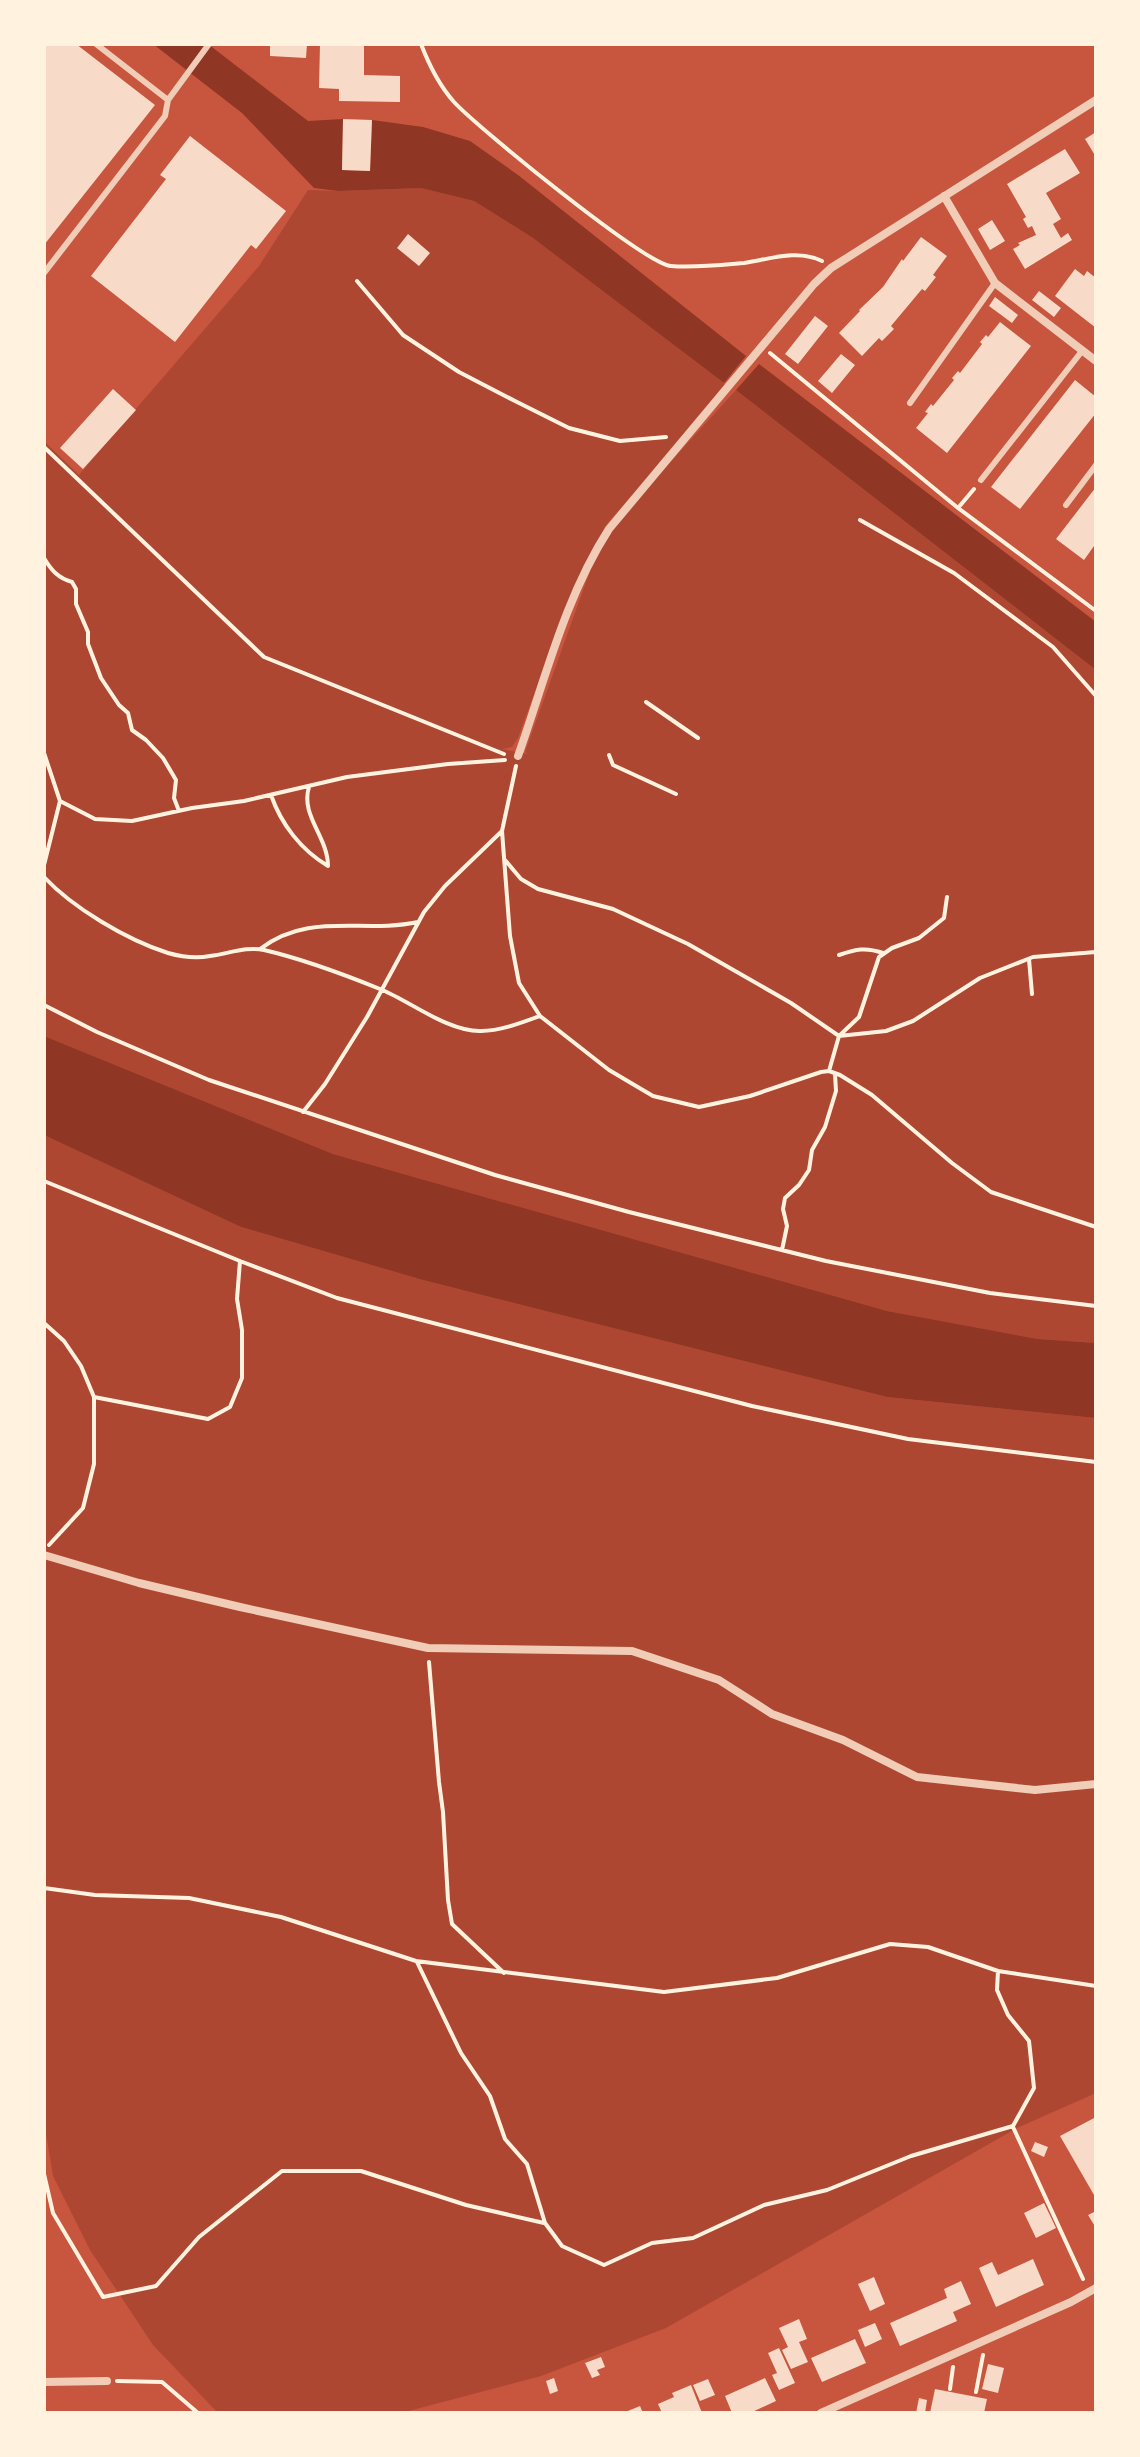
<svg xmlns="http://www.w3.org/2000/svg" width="1140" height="2457" font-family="Signika,sans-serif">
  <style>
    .green { fill: #ae4732 }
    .water { fill: #8f3625 }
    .building { fill: #f7dbc8 }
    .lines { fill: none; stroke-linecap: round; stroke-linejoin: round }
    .path { stroke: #fff3e0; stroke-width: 4 }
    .service { stroke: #f1ccb7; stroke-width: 6 }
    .minor { stroke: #f1ccb7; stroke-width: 8 }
  </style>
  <rect width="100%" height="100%" fill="#c8553d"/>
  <path class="green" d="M421 188 474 201 533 238 724 383 722 392 606 525 568 602 518 738 512 747 502 749 528 754 525 752 595 557 609 529 736 390 1096 670V1343L1038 1339 887 1311 333 1154 44 1036V441L79 475 259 266 308 190 338 191Z
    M44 1135 241 1227 423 1280 887 1397 1096 1418V2093L1017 2128 666 2328 541 2376 401 2413H218L153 2345 90 2250 53 2176 44 2121Z"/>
  <path class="water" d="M153 44H208L308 121 343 119 342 170 370 171 372 120 423 127 470 141 518 175 746 356 724 383 533 238 474 201 421 188 338 191 314 188 242 113Z
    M759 364 1096 622V670L736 390Z
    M44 1036 333 1154 887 1311 1038 1339 1096 1343V1418L887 1397 423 1280 241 1227 44 1135Z"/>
  <path class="building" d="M44 44H76L155 105 44 245Z
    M270 44H307L306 58 270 56Z
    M320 44H364V75L400 76V102L339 101V89L319 88Z
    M343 119 372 120 370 171 342 170Z
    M1096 132V157L1085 139Z
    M190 136 286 211 256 249 251 245 175 342 91 276 166 179 160 175Z
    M1065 149 1080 173 1046 193 1061 219 1053 224 1061 238 1068 233 1072 240 1025 269 1013 249 1020 245 1018 243 1036 235 1032 226 1028 228 1023 219 1026 217 1007 184Z
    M992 220 1005 241 990 250 978 229Z
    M408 234 430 253 419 266 397 248Z
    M921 237 947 256 933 275 936 277 925 291 922 289 891 326 894 329 882 341 879 338 862 356 839 333 860 311 859 310 883 287 902 259 903 261Z
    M1075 269 1084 276 1087 271 1096 278V328L1055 296Z
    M1039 291 1061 308 1054 317 1032 300Z
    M995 297 1018 315 1012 323 989 306Z
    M815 316 828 326 798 364 785 354Z
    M1000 322 1031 346 947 453 916 428 928 413 925 412 931 404 933 406 954 380 952 378 958 371 960 373 982 344 980 342 986 335 988 337Z
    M841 354 855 365 832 393 818 381Z
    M1075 380 1096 397V413L1020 509 991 487Z
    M113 389 136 410 83 469 60 448Z
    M1096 487V547L1094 546 1084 560 1056 539Z
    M1096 2117V2193L1094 2195 1060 2136Z
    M1035 2142 1048 2147 1044 2157 1031 2151Z
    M1044 2203 1056 2228 1036 2238 1024 2213Z
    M1096 2211V2228L1088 2215Z
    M1033 2259 1044 2285 996 2307 979 2268 992 2262 998 2275Z
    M874 2277 885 2304 870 2311 858 2284Z
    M961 2281 971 2304 953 2312 957 2321 900 2346 890 2323 947 2298 944 2289Z
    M799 2319 807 2339 799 2342 808 2362 791 2369 782 2350 788 2347 779 2328Z
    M875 2323 882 2339 865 2347 858 2330Z
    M855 2339 866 2363 822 2382 811 2358Z
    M779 2348 795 2383 779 2390 772 2375 777 2373 768 2353Z
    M601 2357 605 2367 597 2370 600 2375 592 2378 585 2363Z
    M988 2364 1004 2368 998 2393 982 2389Z
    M554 2378 558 2391 550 2394 546 2381Z
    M765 2378 776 2401 750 2413H732L725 2396Z
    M708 2379 715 2395 700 2401 693 2385Z
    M691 2385 702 2413H662L658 2404 674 2397 672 2393Z
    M935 2389 987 2399 984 2413H930Z
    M919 2398 927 2400 925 2413H916Z
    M640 2406 643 2413H623Z"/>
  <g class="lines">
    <path class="path" d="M421 44C429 65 439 85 454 102 478 128 645 264 671 266 694 268 721 265 744 263 770 259 798 249 822 261
      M357 281 403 335 459 372 515 401 569 428 620 441 666 437
      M770 353 958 508 1096 611
      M44 447 264 657 504 754
      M958 508 974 489
      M860 520 954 573 1053 647 1096 696
      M44 558C51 570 58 578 72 582L76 589V604L88 632V644L101 678 119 705 128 713 132 730 146 740 163 758 176 780 174 798 179 811
      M646 702 698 738
      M44 753 60 801 44 865
      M609 755 613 765 676 794
      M271 795C281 824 301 850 328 866 328 837 300 815 309 787
      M60 801 95 819 132 821 192 808 244 801 347 777 448 764 505 760
      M502 831 510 936 519 983 540 1016 609 1070 653 1096 699 1107 750 1096 821 1072 829 1071 840 1075 872 1095 952 1163 991 1192 1096 1227
      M505 860 521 879 538 889 613 909 688 944 791 1003 839 1036 886 1031 913 1021 980 978 1033 957 1096 952
      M44 877C73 908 127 940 168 953 182 957 195 959 210 956 228 954 246 946 264 950 303 959 343 974 380 989 410 1001 448 1032 481 1031 500 1031 521 1023 540 1016
      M260 949C309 911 363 934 418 922
      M839 955C856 949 866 947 883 953
      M1029 959 1032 994
      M44 1005 97 1032 209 1080 495 1175 629 1212 826 1261 990 1293 1096 1306
      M829 1071 839 1036 859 1017 879 957 892 948 919 938 944 918 947 897
      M303 1112 325 1084 367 1017 424 912 445 886 502 831 516 766
      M44 1181 240 1261 337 1298 752 1406 908 1439 1096 1462
      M782 1250 787 1226 783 1209 785 1198 799 1185 809 1170 812 1150 825 1127 836 1091 835 1074
      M44 1323 64 1341 81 1366 94 1397V1464L83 1508 49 1545
      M94 1397 208 1419 230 1407 242 1378V1330L237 1299 240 1261
      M429 1662 439 1782 443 1812 448 1900 452 1924 504 1973
      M44 1888 95 1895 189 1898 281 1917 416 1961 664 1992 777 1978 890 1944 928 1947 998 1971 1096 1986
      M417 1962 461 2053 490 2096 505 2139 527 2164 545 2223 562 2246 604 2265 652 2243 693 2238 764 2205 827 2190 911 2156 1013 2126 1034 2088 1029 2041 1008 2015 997 1990 998 1971
      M1013 2127 1083 2279
      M44 2174 53 2213 103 2297 156 2286 199 2237 282 2171H361L466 2205 544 2223
      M117 2381 162 2382 198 2413
      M950 2389 953 2367
      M976 2392 983 2355"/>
    <path class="service" d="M96 44 168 100 209 44
      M44 273 165 116 168 100
      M910 403 995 283
      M981 480 1082 351
      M1066 505 1096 465"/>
    <path class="minor" d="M944 196 995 283 1096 361
      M518 756C545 680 565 597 609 529L814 284 831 268 1096 100
      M44 1555 139 1583 240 1607 428 1648 632 1651 719 1680 772 1714 843 1740 917 1777 1035 1790 1096 1784
      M44 2382 107 2381
      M821 2413 1071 2302 1096 2288"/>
  </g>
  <rect width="1140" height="2457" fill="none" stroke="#fff3e0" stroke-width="92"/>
</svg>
